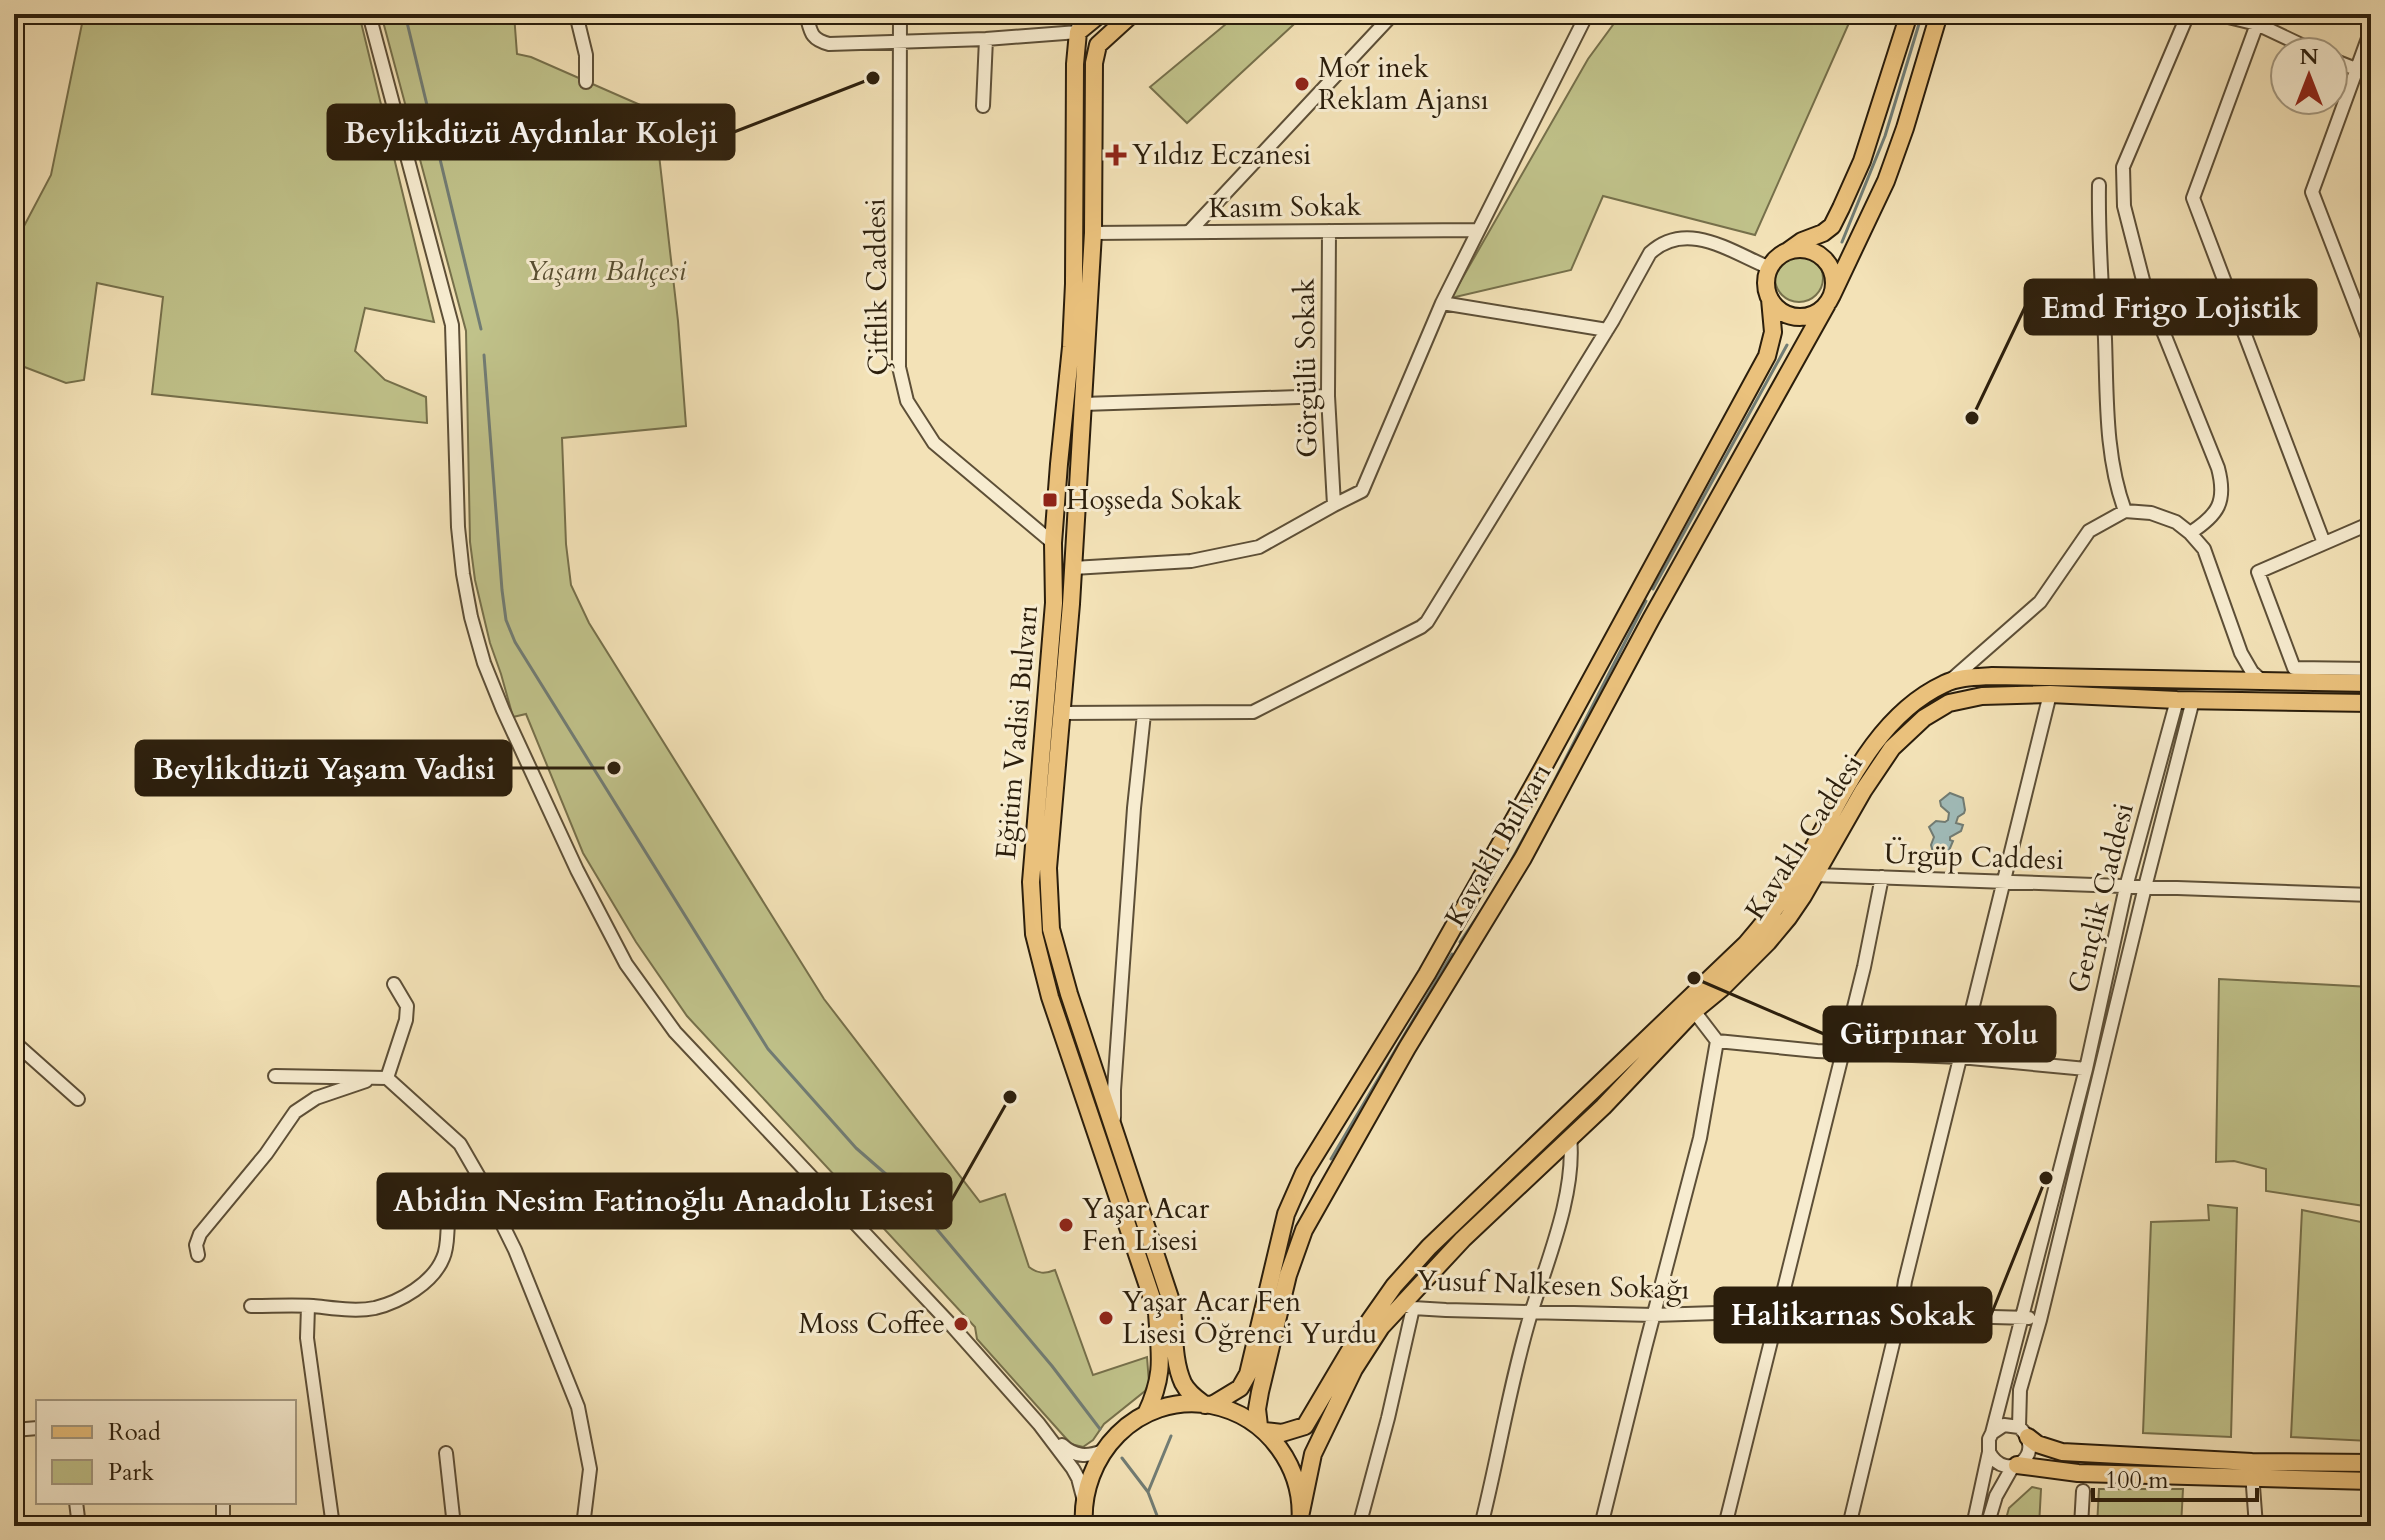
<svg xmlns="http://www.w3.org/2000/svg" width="2385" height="1540" font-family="Cardo,serif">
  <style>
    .green { fill: #c0c28a; stroke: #76704b; stroke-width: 2 }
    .water { fill: #a0bbb9; stroke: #717c74; stroke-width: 2 }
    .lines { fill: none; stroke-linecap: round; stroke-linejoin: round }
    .stream { stroke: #717c74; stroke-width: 3 }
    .minor-casing { stroke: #5d4f37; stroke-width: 16 }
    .major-casing { stroke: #2b1e0c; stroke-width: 20 }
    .minor { stroke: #f7ecd0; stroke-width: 12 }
    .major { stroke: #eac17c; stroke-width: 16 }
    .poi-dot { fill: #8f2418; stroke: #f7ecd0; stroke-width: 3 }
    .labels { text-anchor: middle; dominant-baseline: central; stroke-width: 6; stroke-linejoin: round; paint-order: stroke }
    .poi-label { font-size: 28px; fill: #2b1e0c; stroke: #f7ecd0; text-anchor: start }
    .street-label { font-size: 28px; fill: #2b1e0c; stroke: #f7ecd0 }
    .park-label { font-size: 28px; font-style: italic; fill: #584f32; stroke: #f7ecd0 }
    .leader { fill: none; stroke: #2b1e0c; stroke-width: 3 }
    .callout-dot { fill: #2b1e0c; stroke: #f7ecd0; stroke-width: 3 }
    .callout { fill: #2b1e0c; stroke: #2b1e0c; stroke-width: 3 }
    .callout-label { font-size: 30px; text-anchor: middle; font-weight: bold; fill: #fff }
  </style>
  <rect width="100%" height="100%" fill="#f3e2b7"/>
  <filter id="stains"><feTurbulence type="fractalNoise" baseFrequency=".0025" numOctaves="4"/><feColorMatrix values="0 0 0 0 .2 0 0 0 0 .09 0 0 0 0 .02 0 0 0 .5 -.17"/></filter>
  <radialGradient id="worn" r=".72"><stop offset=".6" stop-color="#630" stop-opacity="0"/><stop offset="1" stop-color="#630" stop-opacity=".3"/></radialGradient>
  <path class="green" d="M84 14H359L434 322 365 308 355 351 385 380 426 397 427 423 152 394 163 297 97 283 84 380 66 383 14 363V245L51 175Z
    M381 14H514L517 54 531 57 654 111 678 321 686 426 562 438 566 544 571 585 589 623 824 999 980 1202 1005 1194 1029 1267C1038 1274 1045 1274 1055 1270L1093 1375 1147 1357 1149 1383 1145 1391 1104 1424 1093 1440 1083 1447 1071 1444 977 1339 975 1327 687 1016 636 942 583 853 526 714 513 717 501 674 490 643 475 580 470 542 466 331Z
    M1238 14H1305L1187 123 1150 87Z
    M1621 14H1853L1755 235 1603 196 1571 270 1451 298 1588 59Z
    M1775 278a24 24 0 1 1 48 0a24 24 0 1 1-48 0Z
    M2219 979 2371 987V1207L2266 1191V1169L2234 1161 2216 1162Z
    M2208 1205 2237 1208 2231 1437 2143 1433 2151 1222 2209 1220Z
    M2302 1210 2371 1224 2369 1441 2291 1437Z
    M2032 1487 2041 1489 2039 1526H2004L2009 1508Z
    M2099 1489H2183L2181 1526H2097Z"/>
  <path class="water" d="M1950 793 1963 798 1965 810 1964 813 1958 817 1956 823 1963 825 1961 831 1950 837V840L1953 841 1948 853 1941 855 1933 852 1931 845 1934 837 1929 827 1936 821 1945 822 1948 820 1949 813 1941 806 1940 801Z"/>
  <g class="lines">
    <path class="stream" d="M405 14 481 329
      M1842 242 1885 136 1922 14
      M484 355 502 590 506 620 515 642 768 1049 856 1148 903 1189 1052 1366 1100 1429
      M1653 589 1787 345
      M1500 881 1544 801 1646 601
      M1460 942 1481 911
      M1331 1159 1452 954
      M1122 1458 1148 1492 1161 1526
      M1148 1492 1171 1436"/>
    <defs>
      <path id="minor" d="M369 14 452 325 458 527 463 574 471 617 484 663 503 710 577 870 626 964 675 1032 953 1327 1039 1424 1073 1469 1078 1478 1084 1501
        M576 14 586 55V82
        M806 14C811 32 810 39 829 44L986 39 1078 32
        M900 14 899 367 907 401 934 443 1053 543
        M2188 14 2123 167 2124 206 2144 284 2218 468C2227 502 2218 515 2190 533
        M2216 14 2257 24 2316 52
        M2257 24 2193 198 2324 543
        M2371 30 2312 192 2371 345
        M1078 32 1079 14
        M2333 60 2371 75
        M983 106 986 39
        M2099 185C2098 238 2102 287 2105 339 2107 397 2105 457 2125 511
        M1329 231 1328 396 1334 505
        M1189 232 1393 14
        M1093 233 1478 230
        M1442 303 1607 330
        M2103 306 2144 284
        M1083 404 1328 396
        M2371 523 2258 572 2294 668 2371 669
        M1073 568 1191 561 1259 547 1334 505 1362 491 1442 303 1587 14
        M1951 680 2040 602 2089 531 2125 511 2151 513 2176 522 2190 533 2204 549 2241 653 2252 672 2263 682
        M1062 713 1253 712 1421 627 1427 622 1613 320 1650 253C1687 219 1731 252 1770 268
        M1815 875 2371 895
        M1694 1011 1717 1041 1817 1051 1960 1057 2086 1069
        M14 1042 78 1099
        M275 1076 387 1078 460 1144 479 1177 515 1250 578 1407 590 1469 583 1526
        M387 1078 406 1020 407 1006 394 984
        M1114 1118V1090L1134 808 1144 714
        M198 1255 196 1245 200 1234 266 1154 295 1112 316 1098 366 1081
        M1401 1304 1413 1308 1446 1310 1654 1315 1779 1311 2029 1318
        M251 1306C272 1306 293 1305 313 1306 333 1308 355 1312 375 1308 400 1302 433 1283 443 1258 450 1243 445 1224 451 1209 456 1196 469 1186 479 1177
        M308 1306 307 1338 333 1526
        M2019 1427 2020 1390 2040 1320 2145 887 2193 700
        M14 1430 38 1428
        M1062 1445C1075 1457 1087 1457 1103 1451
        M1989 1452C2006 1485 2049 1454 2019 1427L2004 1425 1992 1433
        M446 1453 454 1526
        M2252 1473 2256 1526
        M76 1502 79 1526
        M223 1502V1526
        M1359 1526 1388 1418 1413 1308
        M1481 1526C1499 1455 1510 1381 1532 1310 1548 1259 1576 1192 1570 1137
        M1601 1526 1645 1348 1700 1138 1717 1041
        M1725 1526 1864 967 1882 877
        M1849 1526 1900 1314 1905 1281 2050 694
        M1973 1526 1989 1452V1439L1992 1433 2086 1069 2126 887 2177 700
        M1987 1526 1996 1496 2013 1466
        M2081 1526 2083 1491"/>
      <path id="major" d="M1100 14 1078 32 1075 64 1074 284 1071 347 1059 464 1053 543 1054 603 1031 882 1034 934 1050 997 1157 1313C1160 1356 1165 1374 1146 1414
        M1132 14 1098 45 1094 63 1093 233 1071 604 1048 868 1051 929 1069 994 1171 1301C1175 1327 1172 1359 1183 1383 1188 1393 1197 1399 1205 1405
        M1766 283a34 34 0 1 1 68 0a34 34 0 1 1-68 0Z
        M1788 251 1802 241 1823 233 1832 226 1841 208 1862 161 1909 14
        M1832 295 1886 181 1905 128 1939 14
        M1212 1405 1240 1388 1248 1374 1286 1214 1304 1173 1427 974 1538 777 1767 356 1773 332 1770 299
        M1259 1426 1257 1409 1260 1392 1288 1275 1304 1230 1407 1048 1523 858 1651 619 1827 304
        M1264 1431 1282 1433 1305 1426 1356 1340 1394 1286 1429 1247 1746 944C1766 921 1785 897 1801 870 1839 805 1871 718 1944 684 1958 677 1976 677 1992 676L2371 683
        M2028 1437 2037 1444 2062 1452 2252 1462 2371 1463
        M2017 1465 2078 1473 2371 1481
        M1301 1512 1313 1454 1354 1369 1381 1327 1463 1239 1603 1107 1694 1011 1722 988 1768 942 1788 918 1803 896 1863 791 1892 748 1924 718 1949 703 1982 696 2050 694 2177 700 2371 703
        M1084 1526C1079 1456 1137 1392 1211 1405 1268 1416 1306 1469 1300 1526"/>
    </defs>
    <use href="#minor" class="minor-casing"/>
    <use href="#major" class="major-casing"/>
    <use href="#minor" class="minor"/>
    <use href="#major" class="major"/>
  </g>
  <g class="poi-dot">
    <circle cx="1302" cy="84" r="8"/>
    <path d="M1112 143h8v8h8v8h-8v8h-8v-8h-8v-8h8z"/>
    <rect x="1042" y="492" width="16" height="16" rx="4"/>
    <circle cx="1066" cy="1225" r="8"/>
    <circle cx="1106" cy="1318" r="8"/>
    <circle cx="961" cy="1324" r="8"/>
  </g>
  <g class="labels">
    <g class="poi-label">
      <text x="1318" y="68">Mor inek<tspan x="1318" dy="32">Reklam Ajansı</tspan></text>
      <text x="1132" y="155">Yıldız Eczanesi</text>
      <text x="1066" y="500">Hoşseda Sokak</text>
      <text x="1082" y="1209">Yaşar Acar<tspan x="1082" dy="32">Fen Lisesi</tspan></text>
      <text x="1122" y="1302">Yaşar Acar Fen<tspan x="1122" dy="32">Lisesi Öğrenci Yurdu</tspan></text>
      <text x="945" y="1324" text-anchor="end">Moss Coffee</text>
    </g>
    <g class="street-label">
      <text transform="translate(1285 207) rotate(-1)">Kasım Sokak</text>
      <text transform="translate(877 287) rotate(-91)">Çiftlik Caddesi</text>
      <text transform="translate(1306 368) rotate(-91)">Görgülü Sokak</text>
      <text transform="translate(1017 732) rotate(-85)">Eğitim Vadisi Bulvarı</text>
      <text transform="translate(1804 837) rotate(-57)">Kavaklı Caddesi</text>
      <text transform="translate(1498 845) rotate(-60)">Kavaklı Bulvarı</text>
      <text transform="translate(1974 857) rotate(2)">Ürgüp Caddesi</text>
      <text transform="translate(2101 898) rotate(-76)">Gençlik Caddesi</text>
      <text transform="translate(1553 1285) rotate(2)">Yusuf Nalkesen Sokağı</text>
    </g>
    <g class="park-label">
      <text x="606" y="271">Yaşam Bahçesi</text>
    </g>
  </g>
  <path class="leader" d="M873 78L734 132M1972 418L2025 307M614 768L511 768M1694 978L1824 1034M1010 1097L951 1201M2046 1178L1991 1315"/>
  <g class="callout-dot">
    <circle cx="873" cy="78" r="8"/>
    <circle cx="1972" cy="418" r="8"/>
    <circle cx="614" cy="768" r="8"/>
    <circle cx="1694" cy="978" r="8"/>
    <circle cx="1010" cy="1097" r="8"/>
    <circle cx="2046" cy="1178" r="8"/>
  </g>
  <g class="callout">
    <rect x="328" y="105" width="406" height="54" rx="8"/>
    <rect x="2025" y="280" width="291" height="54" rx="8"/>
    <rect x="136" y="741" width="375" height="54" rx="8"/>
    <rect x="1824" y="1007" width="231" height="54" rx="8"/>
    <rect x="378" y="1174" width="573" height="54" rx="8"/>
    <rect x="1715" y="1288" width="276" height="54" rx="8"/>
  </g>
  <g class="callout-label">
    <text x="531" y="143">Beylikdüzü Aydınlar Koleji</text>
    <text x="2171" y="318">Emd Frigo Lojistik</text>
    <text x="324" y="779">Beylikdüzü Yaşam Vadisi</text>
    <text x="1939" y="1044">Gürpınar Yolu</text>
    <text x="664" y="1211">Abidin Nesim Fatinoğlu Anadolu Lisesi</text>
    <text x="1853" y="1325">Halikarnas Sokak</text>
  </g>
  <rect width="2385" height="1540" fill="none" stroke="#f3e2b7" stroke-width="48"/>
  <rect x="16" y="16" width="2353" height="1508" fill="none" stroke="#2b1e0c" stroke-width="4"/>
  <rect x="24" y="24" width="2337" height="1492" fill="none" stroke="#2b1e0c" stroke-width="2"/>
  <rect x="36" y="1400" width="260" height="104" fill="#f7ecd0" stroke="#a59a82" stroke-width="2"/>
  <rect x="52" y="1426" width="40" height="12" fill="#eac17c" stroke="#a59a82" stroke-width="2"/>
  <text x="108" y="1440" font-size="24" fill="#2b1e0c">Road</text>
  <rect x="52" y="1460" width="40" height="24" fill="#c0c28a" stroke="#a59a82" stroke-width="2"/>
  <text x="108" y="1480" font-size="24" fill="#2b1e0c">Park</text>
  <g transform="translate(2309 76)"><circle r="38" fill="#f7ecd0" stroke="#a59a82" stroke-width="2"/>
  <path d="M0-6L14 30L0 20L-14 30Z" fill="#8f2418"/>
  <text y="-12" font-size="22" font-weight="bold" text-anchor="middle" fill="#2b1e0c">N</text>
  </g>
  <path d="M2093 1488v12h164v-12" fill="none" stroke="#2b1e0c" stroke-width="4"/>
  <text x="2105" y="1488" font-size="24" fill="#2b1e0c" stroke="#f7ecd0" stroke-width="6" paint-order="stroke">100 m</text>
  <rect width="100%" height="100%" filter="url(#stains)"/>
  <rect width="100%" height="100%" fill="url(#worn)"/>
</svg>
